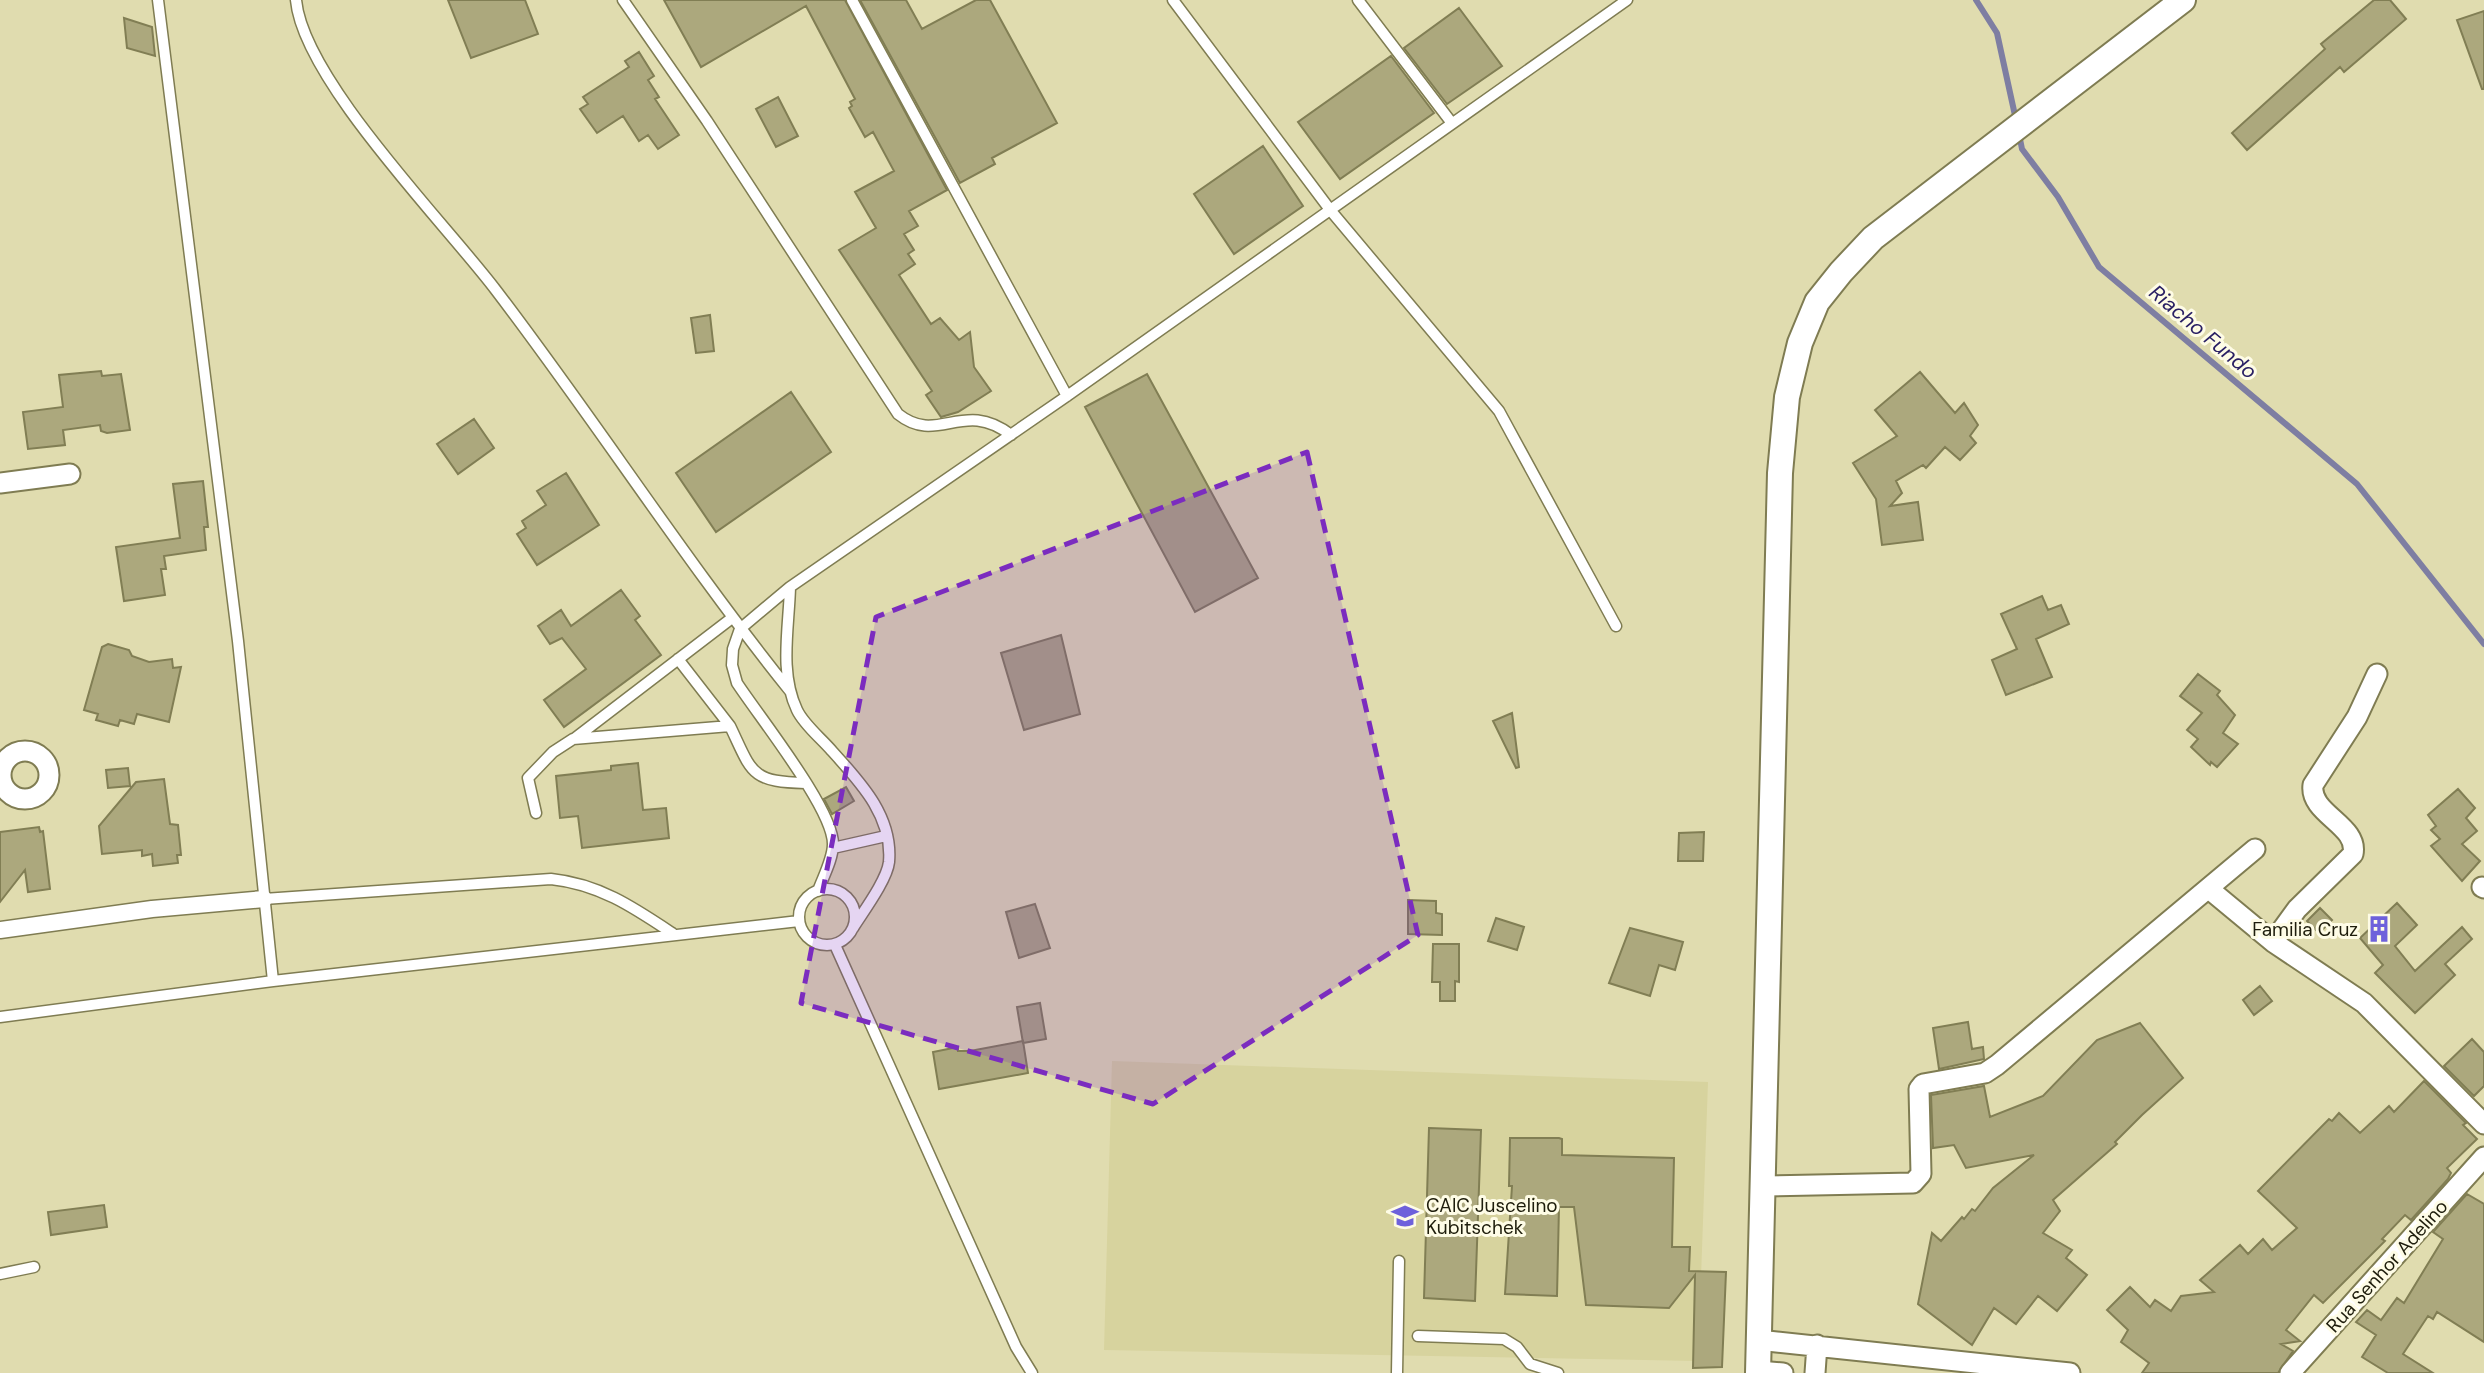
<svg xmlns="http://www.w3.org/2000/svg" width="2484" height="1373" font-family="'DM Sans',sans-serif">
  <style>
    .built { fill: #d7d39e }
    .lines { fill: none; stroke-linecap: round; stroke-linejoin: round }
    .stream { stroke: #7e7ea2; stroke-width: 6 }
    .building { fill: #aca87d; stroke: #817e54; stroke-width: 2 }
    .service-casing { stroke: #7f7c52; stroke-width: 13 }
    .pedestrian-casing { stroke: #7f7c52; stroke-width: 19 }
    .minor-casing { stroke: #7f7c52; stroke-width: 23 }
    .tertiary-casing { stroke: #7f7c52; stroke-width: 28 }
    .service { stroke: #fff; stroke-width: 10 }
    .pedestrian { stroke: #fff; stroke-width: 16 }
    .minor { stroke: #fff; stroke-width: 19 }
    .tertiary { stroke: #fff; stroke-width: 24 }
    .marked { fill: #7b2cbf; fill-opacity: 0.2; stroke: #7b2cbf; stroke-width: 5; stroke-dasharray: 14 9; stroke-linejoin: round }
    .labels { text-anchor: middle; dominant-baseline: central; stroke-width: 6; stroke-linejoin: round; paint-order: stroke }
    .poi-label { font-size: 19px; fill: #1e1d0c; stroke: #fefce6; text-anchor: end }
    .street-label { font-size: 19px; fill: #1e1d0c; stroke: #fefce6 }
    .water-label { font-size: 21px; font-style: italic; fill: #2a2064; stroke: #fefce6 }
  </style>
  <rect width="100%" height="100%" fill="#e0dcaf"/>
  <path class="built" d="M1112 1061 1708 1082 1698 1361 1104 1350Z"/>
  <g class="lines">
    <path class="stream" d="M1976 0 1997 33 2016 120
      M2019 134 2022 149 2058 197 2099 267 2357 484 2484 644"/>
  </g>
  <path class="building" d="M448 0H525L538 34 471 58Z
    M664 0H845L947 190 909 211 918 226 904 234 914 250 908 254 915 264 899 275 931 324 940 318 959 340 970 332 974 367 991 391 958 412 941 417 926 395 932 391 839 250 876 228 855 192 894 171 873 132 865 137 849 108 852 106 850 102 855 99 806 6 701 67Z
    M860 0H906L922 29 976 0H990L1057 123 992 158 995 164 960 183Z
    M2374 0H2390L2406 19 2344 72 2340 67 2247 150 2232 133 2325 49 2321 44Z
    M1459 8 1502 66 1447 104 1404 48Z
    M2484 11V89H2482L2457 20Z
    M124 18 152 27 155 56 127 48Z
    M639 52 654 76 648 80 659 97 655 99 679 135 658 149 648 135 639 141 623 116 597 133 580 109 588 104 583 97 629 67 625 61Z
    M1391 56 1434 113 1340 179 1298 122Z
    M778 97 798 136 776 147 756 109Z
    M1263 146 1303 206 1234 254 1194 194Z
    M710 315 714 351 696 353 691 318Z
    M101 371 102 376 121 374 130 430 107 433 101 431 100 425 63 430 65 445 28 449 23 412 63 407 59 375Z
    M1920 372 1955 413 1964 403 1978 425 1970 436 1976 443 1960 460 1945 447 1926 468 1923 465 1896 481 1902 493 1890 506 1918 502 1923 540 1882 545 1876 499 1853 463 1897 436 1875 410Z
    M1147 374 1258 578 1195 612 1085 407Z
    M791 392 831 452 716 532 676 473Z
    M474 419 494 448 458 474 437 444Z
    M566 473 599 525 537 565 517 534 526 528 522 521 546 505 537 491Z
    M203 481 208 527H204L206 550 164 556 166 569H161L165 595 124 601 116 547 180 538 173 484Z
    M621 590 640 616 635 620 661 655 564 727 544 700 586 669 562 638 550 644 538 626 561 610 571 626Z
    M2042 596 2048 610 2061 605 2069 624 2036 639 2052 677 2006 695 1992 660 2017 649 2001 614Z
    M1061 635 1080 714 1024 730 1001 653Z
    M108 644 129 650 132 656 149 662 172 659 173 668 181 667 169 722 137 714 134 724 120 720 118 726 96 720 98 714 84 710 102 647Z
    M2198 674 2220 691 2217 695 2235 715 2223 733 2238 744 2217 767 2211 762 2210 765 2191 747 2198 739 2187 730 2202 713 2180 696Z
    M1512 713 1519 767 1516 768 1493 721Z
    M638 763 643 810 666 808 669 838 582 848 578 816 560 818 556 776 611 770V766Z
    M128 768 130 786 108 788 106 770Z
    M164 779 170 824 178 825 181 855H177L178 863 153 866 152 854 142 856V850L102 854 99 826 136 782Z
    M846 787 854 801 832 814 824 799Z
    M2458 789 2475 808 2466 818 2477 831 2462 844 2480 861 2462 881 2431 846 2440 839 2431 830 2436 826 2428 815Z
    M39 827 40 832 43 831 50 889 28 892 25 870 0 902V832Z
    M1704 832 1703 861H1678L1679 833Z
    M1408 900 1436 901V913L1442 914V935L1408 934Z
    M2397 903 2417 925 2395 946 2415 971 2462 927 2472 939 2445 964 2455 975 2415 1013 2375 973 2383 965 2360 938Z
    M1035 904 1050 948 1019 958 1006 912Z
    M2320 908 2332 920 2319 933 2307 921Z
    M1496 918 1524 927 1517 950 1488 941Z
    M1630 928 1683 942 1675 970 1659 965 1650 996 1609 983Z
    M1433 944H1459V982L1455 981V1001H1440V982H1432Z
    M2260 986 2272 1001 2254 1015 2243 1000Z
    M1040 1003 1046 1039 1023 1043 1017 1007Z
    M1968 1022 1972 1049 1983 1047 1984 1059 1939 1069 1933 1028Z
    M2140 1023 2183 1078 2142 1115 2115 1142 2117 1144 2053 1200 2060 1211 2043 1233 2072 1250 2066 1258 2087 1275 2057 1311 2038 1296 2016 1324 1994 1308 1972 1345 1918 1304 1932 1233 1941 1241 1962 1217 1964 1219 1972 1209 1975 1211 1993 1188 2034 1155 1966 1168 1954 1145 1933 1148 1931 1095 1984 1086 1990 1117 2043 1096 2097 1040Z
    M2472 1039 2484 1052V1086L2474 1096 2444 1066Z
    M1023 1041 1028 1073 939 1089 933 1052 958 1047V1051H970Z
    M2424 1081 2466 1123 2463 1125 2477 1139 2447 1168 2451 1173 2448 1179 2411 1220 2405 1215 2382 1239 2385 1241 2323 1303 2314 1295 2286 1330 2300 1341 2281 1344 2293 1351 2278 1373H2142L2149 1363 2121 1342 2128 1330 2107 1310 2130 1287 2150 1307 2155 1300 2171 1311 2181 1296 2214 1292 2200 1280 2240 1245 2248 1254 2263 1239 2272 1250 2297 1228 2258 1191 2329 1119 2332 1121 2339 1113 2360 1133 2389 1106 2394 1112Z
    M1429 1128 1481 1130 1475 1301 1424 1298Z
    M1510 1138H1559L1562 1139V1155L1674 1158 1672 1247H1690L1689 1271 1726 1272 1722 1367 1693 1368 1695 1275 1669 1308 1586 1305 1574 1207H1559L1557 1296 1505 1294 1512 1186H1509Z
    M2467 1194 2484 1204V1342L2437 1312 2433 1319 2428 1316 2403 1354 2433 1373H2388L2362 1357 2376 1335 2356 1322 2367 1310 2381 1320 2397 1298 2404 1303 2443 1239 2433 1232Z
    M104 1205 107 1227 51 1235 48 1212Z"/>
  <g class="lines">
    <defs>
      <path id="service" d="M158 0 238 641 273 981
        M296 0C303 79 444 222 495 289 596 421 686 562 790 691
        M623 0 707 121 898 414C938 446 963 398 1011 435
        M852 0 1067 396
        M1173 0 1331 211 1499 411 1616 626
        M1358 0 1451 122
        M790 587C789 628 779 672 797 710 804 725 821 738 832 751 860 782 893 816 889 862 887 880 863 912 853 928
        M678 659 730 726
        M574 739 732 618
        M536 813 528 778 553 752 573 739 730 726C752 772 750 782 805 783
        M833 848 886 836
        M799 917a28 28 0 1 1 56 0a28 28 0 1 1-56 0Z
        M818 891C823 877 833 859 833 844 833 809 760 718 737 683L732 665 733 649 740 629 790 587 1067 396 1627 0
        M264 899 551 879C599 884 633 907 672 933
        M835 945 1016 1347 1032 1373
        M0 1017 273 981 799 921
        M0 1274 34 1267
        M1418 1336 1504 1339 1517 1347 1530 1364 1558 1373
        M1397 1373 1399 1261"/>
      <path id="pedestrian" d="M0 930 152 909 264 899"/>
      <path id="minor" d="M0 483 70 474
        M1 775a24 24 0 1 1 48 0a24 24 0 1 1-48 0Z
        M2482 887 2484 888
        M2209 889 2273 942 2364 1003 2484 1124
        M2273 942 2297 909 2353 854C2359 825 2309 814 2313 785L2357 717 2377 674
        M1763 1186 1913 1183 1921 1174 1919 1089 1923 1084 1985 1073 1997 1065 2255 849
        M1758 1340 2070 1373
        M1758 1371 1783 1373
        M1815 1373 1817 1345
        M2290 1373 2484 1157"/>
      <path id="tertiary" d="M1758 1373 1780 473 1787 397 1800 343 1817 302 1841 272 1873 238 2183 0"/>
    </defs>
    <use href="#service" class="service-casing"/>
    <use href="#pedestrian" class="pedestrian-casing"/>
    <use href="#minor" class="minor-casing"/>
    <use href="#tertiary" class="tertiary-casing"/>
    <use href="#service" class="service"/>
    <use href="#pedestrian" class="pedestrian"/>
    <use href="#minor" class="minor"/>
    <use href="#tertiary" class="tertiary"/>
  </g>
  <path class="marked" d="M1307 452 1418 935 1153 1104 801 1003 876 617Z"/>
  <defs>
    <symbol id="building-bare" viewBox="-9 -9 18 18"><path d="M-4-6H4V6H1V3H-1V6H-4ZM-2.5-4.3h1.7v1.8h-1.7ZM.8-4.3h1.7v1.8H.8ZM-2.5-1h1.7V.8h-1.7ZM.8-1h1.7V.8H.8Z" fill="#6e61db" stroke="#fefce6" stroke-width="2.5" paint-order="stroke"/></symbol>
    <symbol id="school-bare" viewBox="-9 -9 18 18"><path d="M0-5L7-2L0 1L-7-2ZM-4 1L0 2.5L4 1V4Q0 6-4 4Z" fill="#6e61db" stroke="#fefce6" stroke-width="2.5" paint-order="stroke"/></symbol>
  </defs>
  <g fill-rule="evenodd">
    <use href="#building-bare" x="2360" y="910" width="38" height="38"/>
    <use href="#school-bare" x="1386" y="1197" width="38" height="38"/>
  </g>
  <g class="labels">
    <g class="poi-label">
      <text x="2358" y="929">Familia Cruz</text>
      <text x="1426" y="1205" text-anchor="start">CAIC Juscelino<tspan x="1426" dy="22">Kubitschek</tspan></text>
    </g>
    <g class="street-label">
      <text transform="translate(2387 1266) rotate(-48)">Rua Senhor Adelino</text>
    </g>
    <g class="water-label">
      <text transform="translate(2203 332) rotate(40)">Riacho Fundo</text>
    </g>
  </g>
</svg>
